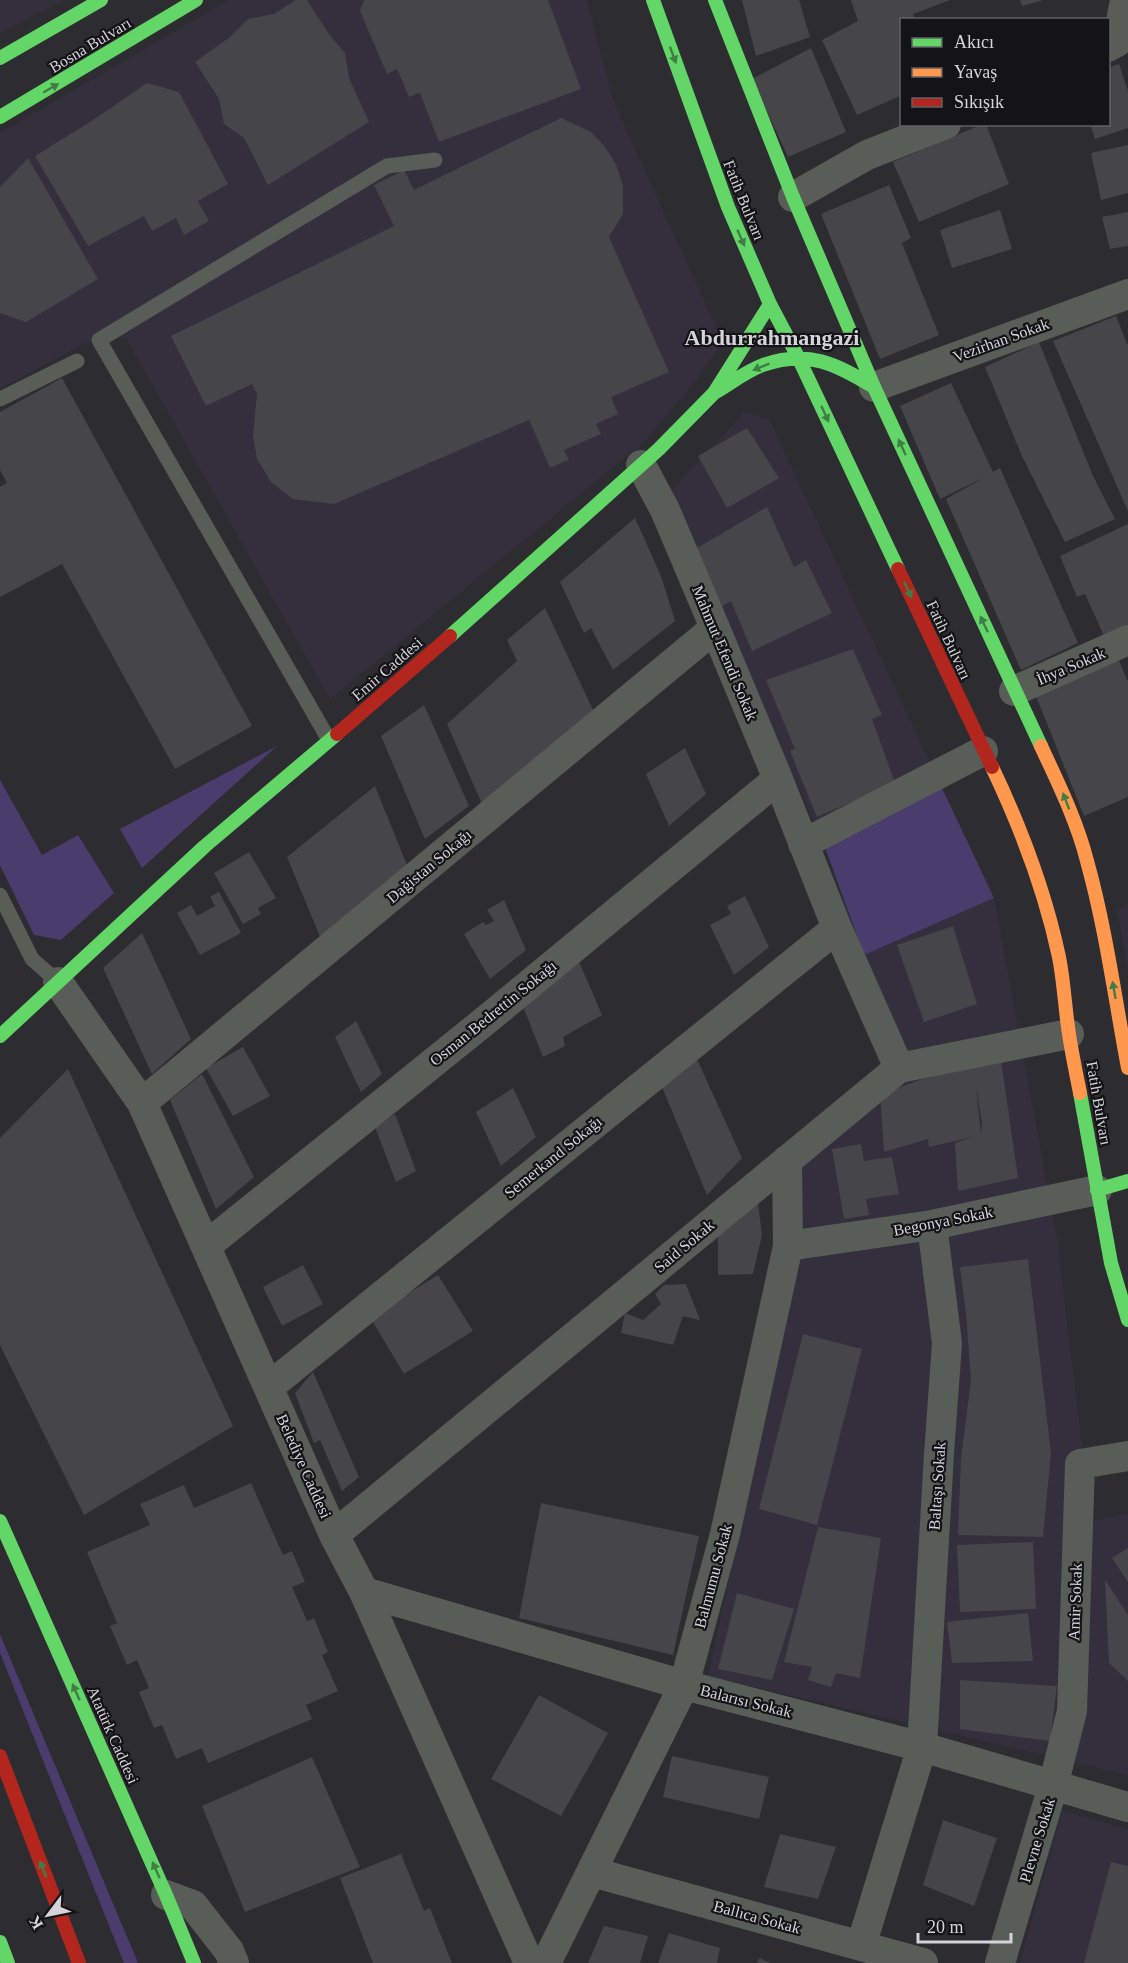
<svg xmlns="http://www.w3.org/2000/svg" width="1128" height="1963" font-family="'Times New Roman',serif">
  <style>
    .built { fill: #332f3c }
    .green { fill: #4a3c6d }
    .building { fill: #464549; fill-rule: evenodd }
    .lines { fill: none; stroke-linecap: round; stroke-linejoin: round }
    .lane { stroke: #585d57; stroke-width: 15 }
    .street { stroke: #585d57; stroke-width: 30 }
    .fast { stroke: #63d668; stroke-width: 14 }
    .slow { stroke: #ff974d; stroke-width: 14 }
    .jam { stroke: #b3261e; stroke-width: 14 }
    .oneway { fill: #3f7e44 }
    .labels { text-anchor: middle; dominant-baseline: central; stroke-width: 4.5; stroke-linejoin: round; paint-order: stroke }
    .street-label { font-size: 16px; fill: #d5d4d9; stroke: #141317 }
    .district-label { font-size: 22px; font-weight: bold; fill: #d5d4d9; stroke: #141317 }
  </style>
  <rect width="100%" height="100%" fill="#2d2c30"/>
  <path class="built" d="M0 0H64L0 33Z
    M229 0H587L613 100 723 342 690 388 642 444 330 699 126 338 85 343 0 389V133Z
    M745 412 769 419 942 788 823 842 667 495Z
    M994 898 1057 1237 1091 1521 1128 1513V1775L708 1676 797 1266 799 1167 904 1077 864 955Z
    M1128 904V972L1117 910Z
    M1062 1811 1128 1829V1963H1020Z"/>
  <path class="green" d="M277 746 142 868 120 829Z
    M0 780 42 855 78 835 114 893 61 940 34 935 0 865Z
    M942 788 994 898 864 955 823 842Z
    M0 1634 138 1963H124L0 1653Z"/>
  <path class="building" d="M296 0H307L329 34 345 53 349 78 369 122 268 185 244 138 224 124 219 99 195 62 230 37 248 19 274 14Z
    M364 0H548L581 89 439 142 420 93 409 97 397 69 387 74 360 11Z
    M742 0H799L810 37 756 56Z
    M851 0H950L913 14 915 20H902V95L857 115 822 40 858 21Z
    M1020 0H1041V1L1022 6Z
    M811 48 846 132 788 157 752 79Z
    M1119 64 1128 91V128L1095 139 1090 124H1108V68Z
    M147 83 179 92 228 184 198 201 209 221 184 235 176 218 152 231 144 216 88 246 35 156 90 122Z
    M561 118 591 132 605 147 616 164 623 186V214L609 237 669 372 611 397 618 414 596 424 601 434 564 450 569 460 550 468 529 420 334 504 293 499 271 482 257 459 253 436 257 394 252 384 206 406 171 336 394 226 374 185 404 170 414 190Z
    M983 124H986L1009 184 919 222 893 162Z
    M1128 145V193L1101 200 1091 153Z
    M28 158 98 279 26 322 0 313V187Z
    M889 185 911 238 902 243 939 335 880 359 821 214Z
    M1000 210 1012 249 952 268 940 230Z
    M1128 212V246L1110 249 1102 217Z
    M1116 316 1128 346V511L1053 341Z
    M1039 342 1093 476 1115 519 1065 542 1022 456 985 367Z
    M62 378 252 726 175 769 62 564 0 597V487L7 483 0 470V412Z
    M951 383 993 472 1000 468 1078 643 1021 670 946 499 985 477 940 499 900 406Z
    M747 428 779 478 727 508 698 456Z
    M767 507 794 567 806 560 832 613 752 651 731 601 721 607 697 548Z
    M635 518 661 576 675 621 613 670 591 628 584 633 560 582Z
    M1128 524V627L1105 638 1085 594 1077 597 1060 556Z
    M545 608 595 714 485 811 447 724 517 661 507 640Z
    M853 649 882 715 872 719 895 783 817 817 790 751 795 749 766 680Z
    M1118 658 1128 682V797L1084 816 1034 691Z
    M424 705 469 806 425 839 381 736Z
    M685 748 706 794 669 826 646 774Z
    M375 786 409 870 323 944 287 857Z
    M249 852 276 898 258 908 261 914 243 924 214 873Z
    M219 892 241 933 200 955 177 913 191 905 197 916 215 906 210 897Z
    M745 896 769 947 734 975 710 925 731 914 727 906Z
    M504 900 526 950 490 979 464 934 483 922 486 925 494 921 487 910Z
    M953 926 977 1004 924 1022 897 945Z
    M142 933 191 1039 152 1074 103 968Z
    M577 957 602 1015 563 1037 565 1046 543 1057 522 1004Z
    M356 1021 382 1074 361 1092 335 1037Z
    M243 1047 270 1096 233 1116 206 1068Z
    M696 1057 742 1158 707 1195 662 1087Z
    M1001 1060 1018 1178 958 1191 955 1143 972 1137 929 1147 928 1139 884 1152 880 1095 922 1079ZM976 1087 982 1122 981 1135Z
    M68 1069 233 1426 84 1515 0 1345V1138Z
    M202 1074 254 1177 216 1209 170 1100Z
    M513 1088 536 1137 501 1166 476 1112Z
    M395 1114 416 1171 396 1182 375 1127Z
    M861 1144 864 1161 892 1157 899 1194 866 1199 869 1215 844 1219 832 1149Z
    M757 1195 762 1235 753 1274 718 1275V1237L705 1233Z
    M1028 1259 1051 1453 1043 1537 958 1535 961 1458 971 1380 966 1314 960 1267Z
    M303 1265 323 1304 282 1326 263 1287Z
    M438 1275 473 1331 404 1374 370 1317Z
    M686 1284 700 1320 683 1316 673 1345 621 1333 625 1313 643 1320 661 1304 655 1294 664 1285Z
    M803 1334 862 1349 817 1525 759 1509Z
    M313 1372 359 1477 342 1491 320 1440 314 1443 295 1393Z
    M251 1483 283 1555 292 1551 305 1582 292 1587 307 1621 314 1618 328 1652 322 1655 338 1691 306 1705 312 1719 208 1763 202 1748 176 1759 162 1725 154 1728 139 1692 149 1688 137 1660 127 1665 110 1626 117 1623 87 1552 150 1525 140 1504 184 1485 194 1508Z
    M541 1503 699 1536 673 1655 519 1618Z
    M818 1527 881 1538 860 1678 836 1673 831 1687 808 1680 812 1667 784 1662Z
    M1033 1542 1036 1609 960 1612 957 1545Z
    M1128 1548V1582L1112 1558Z
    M1105 1580 1128 1615V1681L1109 1663Z
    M737 1593 794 1609 772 1680 718 1669Z
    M1028 1613 1033 1661 952 1663 947 1622Z
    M960 1680 1057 1686 1050 1741 960 1729Z
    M539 1695 608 1733 561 1816 491 1779Z
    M672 1756 769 1777 759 1819 663 1797Z
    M312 1757 360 1867 245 1912 202 1806Z
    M943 1820 997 1838 974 1906 923 1885Z
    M780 1834 836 1847 818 1899 764 1887Z
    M401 1854 424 1911 430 1908 452 1963H373L340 1878Z
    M1111 1862 1128 1866V1963H1084Z
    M604 1926 648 1936 640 1963H588Z
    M669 1933 720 1948 717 1963H658Z
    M759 1958 771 1963H757Z"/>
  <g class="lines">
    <path class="lane" d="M0 399 77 361
      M329 740 99 340 387 166 435 160
      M0 895 32 959 58 982"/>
    <path class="street" d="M1108 47 1117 42 1125 0
      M793 197 867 155 946 124
      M874 387 1128 294
      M641 465 665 510 715 628 778 779 837 928 899 1068
      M1014 691 1128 640
      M803 844 983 751
      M58 982 142 1103 334 1535 364 1592 529 1963
      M142 1103 715 628
      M206 1246 491 1016 778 779
      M788 1246 932 1225 1097 1190
      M270 1386 837 928
      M334 1535 899 1068 1069 1034
      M364 1592 684 1685 922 1747 1128 1807
      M592 1872 923 1963
      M166 1895 193 1905 229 1951 234 1963
      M861 1946 922 1747 939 1454 947 1343 932 1225
      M546 1963 684 1685 725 1534 788 1246 787 1160
      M1000 1963 1053 1786 1072 1711 1080 1464 1128 1456"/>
    <path class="fast" d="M653 0 728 207 770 304 798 357 898 569
      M715 0 793 197 874 387 1041 746
      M0 58 101 0
      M0 117 196 0
      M714 393C730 384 746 371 763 365 808 349 836 364 874 387
      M450 636 659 449 714 393 770 304
      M0 1036 205 846 337 734
      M1080 1093 1111 1263 1128 1320
      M1097 1190 1128 1181
      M0 1521 166 1895 194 1963
      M0 1942 8 1963"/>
    <path class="slow" d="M1041 746C1058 783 1077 821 1087 861 1106 929 1115 999 1128 1068
      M992 767C1021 828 1045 891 1059 957 1064 982 1065 1009 1069 1034 1072 1054 1076 1073 1080 1093"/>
    <path class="jam" d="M898 569 992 767
      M337 734 450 636
      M0 1756 79 1963"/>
  </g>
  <defs><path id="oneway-solid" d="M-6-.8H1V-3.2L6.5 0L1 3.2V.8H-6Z" transform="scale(1.5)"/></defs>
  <g class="oneway">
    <use href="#oneway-solid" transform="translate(673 55) rotate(70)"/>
    <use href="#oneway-solid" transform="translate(51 88) rotate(-30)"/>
    <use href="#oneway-solid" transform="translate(741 238) rotate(66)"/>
    <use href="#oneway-solid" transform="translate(761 367) rotate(158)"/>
    <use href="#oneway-solid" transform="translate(825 414) rotate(65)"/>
    <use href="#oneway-solid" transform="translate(902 447) rotate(-115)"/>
    <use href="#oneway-solid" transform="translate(908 590) rotate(65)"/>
    <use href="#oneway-solid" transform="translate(984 624) rotate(-115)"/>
    <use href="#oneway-solid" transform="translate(1066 801) rotate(-111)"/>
    <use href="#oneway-solid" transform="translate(1114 990) rotate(-100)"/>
    <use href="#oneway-solid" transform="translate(76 1692) rotate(-114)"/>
    <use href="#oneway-solid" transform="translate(43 1869) rotate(-111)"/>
    <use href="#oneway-solid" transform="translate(156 1870) rotate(-114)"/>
  </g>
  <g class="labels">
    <g class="street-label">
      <text transform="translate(90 45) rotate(-31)">Bosna Bulvarı</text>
      <text transform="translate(744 200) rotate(68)">Fatih Bulvarı</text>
      <text transform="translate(1001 340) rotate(-20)">Vezirhan Sokak</text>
      <text transform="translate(949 640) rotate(65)">Fatih Bulvarı</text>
      <text transform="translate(725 653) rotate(67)">Mahmut Efendi Sokak</text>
      <text transform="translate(1071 666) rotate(-23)">İhya Sokak</text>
      <text transform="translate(387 669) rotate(-41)">Emir Caddesi</text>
      <text transform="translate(429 866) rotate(-40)">Dağistan Sokağı</text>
      <text transform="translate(493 1013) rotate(-39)">Osman Bedrettin Sokağı</text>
      <text transform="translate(1099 1103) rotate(80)">Fatih Bulvarı</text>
      <text transform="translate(553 1157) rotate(-39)">Semerkand Sokağı</text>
      <text transform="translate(943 1221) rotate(-11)">Begonya Sokak</text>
      <text transform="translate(684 1246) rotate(-40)">Said Sokak</text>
      <text transform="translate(304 1466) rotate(66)">Belediye Caddesi</text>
      <text transform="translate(937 1486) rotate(-86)">Baltaşı Sokak</text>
      <text transform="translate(713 1576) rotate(-75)">Balmumu Sokak</text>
      <text transform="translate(1075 1602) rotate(-88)">Amir Sokak</text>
      <text transform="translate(746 1701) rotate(14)">Balarısı Sokak</text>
      <text transform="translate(113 1735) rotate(66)">Atatürk Caddesi</text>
      <text transform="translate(1037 1840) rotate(-73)">Plevne Sokak</text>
      <text transform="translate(757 1917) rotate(15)">Ballıca Sokak</text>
    </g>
    <g class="district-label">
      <text x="772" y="337">Abdurrahmangazi</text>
    </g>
  </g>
  <rect x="900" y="18" width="210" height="108" fill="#141317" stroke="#616065" stroke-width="1.5"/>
  <rect x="912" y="38" width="30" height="9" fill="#63d668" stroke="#616065" stroke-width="1.5"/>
  <text x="954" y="48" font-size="18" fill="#d5d4d9">Akıcı</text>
  <rect x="912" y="68" width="30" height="9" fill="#ff974d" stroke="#616065" stroke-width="1.5"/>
  <text x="954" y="78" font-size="18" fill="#d5d4d9">Yavaş</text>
  <rect x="912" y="98" width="30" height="9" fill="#b3261e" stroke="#616065" stroke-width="1.5"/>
  <text x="954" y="108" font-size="18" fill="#d5d4d9">Sıkışık</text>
  <g transform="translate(48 1915) rotate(238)" stroke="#141317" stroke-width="4.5" paint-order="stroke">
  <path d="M0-4.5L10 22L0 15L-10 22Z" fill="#d5d4d9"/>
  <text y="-9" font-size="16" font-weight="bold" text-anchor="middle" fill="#d5d4d9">K</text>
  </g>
  <path d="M918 1933v9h93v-9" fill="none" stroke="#d5d4d9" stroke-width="3"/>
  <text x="927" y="1933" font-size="18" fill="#d5d4d9" stroke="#141317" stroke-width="4.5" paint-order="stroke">20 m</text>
</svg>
